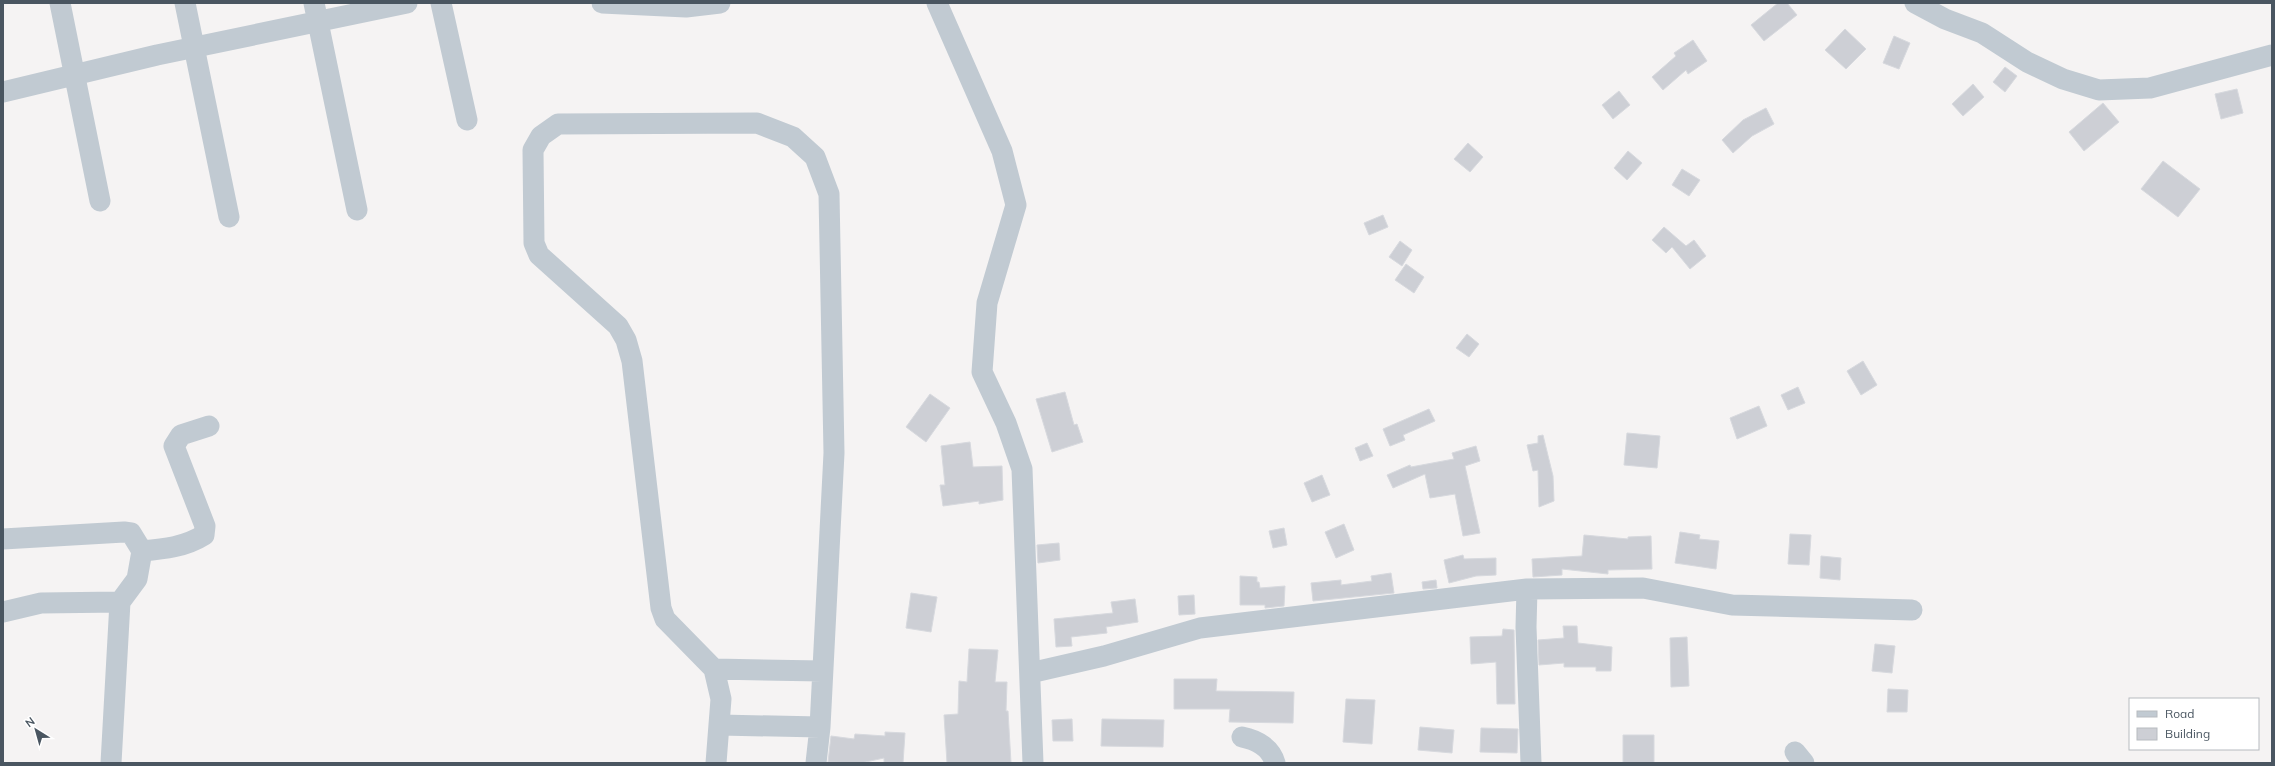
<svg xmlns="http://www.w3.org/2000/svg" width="2275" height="766" font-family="Mulish,sans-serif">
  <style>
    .building { fill: #cdcfd5; stroke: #d7d9de }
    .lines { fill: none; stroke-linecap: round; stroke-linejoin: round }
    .minor { stroke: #c1cad2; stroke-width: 21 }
  </style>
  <rect width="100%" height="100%" fill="#f5f3f3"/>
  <path class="building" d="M1778 3H1787L1797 15 1764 41 1751 25Z
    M1845 29 1866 49 1846 69 1825 50Z
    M1894 36 1910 43 1899 69 1883 63Z
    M1693 40 1707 61 1688 74 1686 70 1663 90 1652 77 1676 56 1674 53Z
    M2005 67 2017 76 2005 92 1993 82Z
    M1973 84 1984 97 1963 116 1952 104Z
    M2237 89 2243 113 2221 119 2215 94Z
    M1619 91 1630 105 1613 119 1602 105Z
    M2103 103 2119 122 2084 151 2069 132Z
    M1766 108 1774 124 1752 136 1733 153 1722 140 1743 120Z
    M1468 143 1483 157 1470 172 1454 159Z
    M1628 151 1642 163 1627 180 1614 168Z
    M2163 161 2200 189 2178 217 2141 189Z
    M1682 169 1700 180 1689 196 1672 185Z
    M1383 215 1388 227 1369 235 1364 223Z
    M1664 227 1686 246 1694 240 1706 256 1690 269 1672 247 1666 253 1652 240Z
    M1400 241 1412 250 1402 266 1389 257Z
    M1406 264 1424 277 1414 293 1395 280Z
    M1467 334 1479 344 1469 357 1456 348Z
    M1863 361 1877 385 1861 395 1847 371Z
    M1798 387 1805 403 1788 410 1781 395Z
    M1065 392 1074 425 1077 424 1083 442 1052 452 1036 399Z
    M930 394 950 408 926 442 906 427Z
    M1759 406 1767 426 1737 439 1730 418Z
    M1429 409 1435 421 1403 435 1405 440 1390 446 1383 429Z
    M1627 433 1660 436 1657 468 1624 465Z
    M1543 435 1553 476 1554 501 1539 507 1538 470 1533 471 1527 445 1538 443V436Z
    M970 442 973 467 1002 466 1003 500 979 504V501L943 506 940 485H945L941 446Z
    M1367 443 1373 456 1360 461 1355 448Z
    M1476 446 1480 461 1465 466 1480 533 1463 536 1455 494 1430 498 1425 474 1393 488 1387 475 1410 465 1411 467 1454 459 1452 453Z
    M1322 475 1330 495 1312 502 1304 483Z
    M1344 524 1354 550 1336 558 1325 532Z
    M1284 528 1287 545 1273 548 1269 531Z
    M1680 532 1700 535 1699 539 1719 541 1716 569 1675 563Z
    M1790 534 1811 535 1809 565 1788 564Z
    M1584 535 1628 539V537L1651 536 1652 569 1608 570V574L1562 569V575L1533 577 1532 559 1582 556Z
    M1059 543 1060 560 1038 563 1037 545Z
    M1463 555 1464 559 1496 558V575L1476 576 1449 583 1444 560Z
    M1821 556 1841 558 1840 580 1820 578Z
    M1391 573 1394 593 1313 601 1311 583 1341 580V585L1372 581 1371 576Z
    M1240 576 1257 577V582H1259L1260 588 1285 586 1284 606 1265 608V605H1240Z
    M1436 580 1437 588 1423 589 1422 582Z
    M911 593 937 597 931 632 906 628Z
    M1194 595 1195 614 1179 615 1178 596Z
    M1135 599 1138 622 1106 627 1107 633 1071 637 1072 646 1056 647 1054 619 1113 613 1111 602Z
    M1563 626H1577L1578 643 1612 647 1611 671H1596V667H1564V663L1539 665 1538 640 1564 638Z
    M1503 629 1514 630 1515 704H1497L1496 662 1471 664 1470 637 1502 636Z
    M1687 637 1689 686 1671 687 1670 638Z
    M1875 644 1895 646 1892 673 1872 671Z
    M969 649 998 650 995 682H1007L1006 711H1008L1011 763H947L944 715 958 714 959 681 967 682Z
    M1174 679H1217L1216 691 1294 692 1293 723 1229 722 1230 709H1174Z
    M1888 689 1908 690 1907 712H1887Z
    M1346 699 1375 700 1372 744 1343 742Z
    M1072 719 1073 741H1053L1052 720Z
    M1102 719 1164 720 1163 747 1101 746Z
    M1420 727 1454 730 1452 753 1418 750Z
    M1481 728 1518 729 1517 753 1480 752Z
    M885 732 905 733 903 763H884V758L861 763 828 762 831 736 854 739 855 734 885 736Z
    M1623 735H1654V763H1623Z"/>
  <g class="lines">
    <path class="minor" d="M60 3 100 201
      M185 3 229 217
      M314 3 357 210
      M441 3 467 120
      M602 3 686 7 720 3
      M937 3 1002 151 1016 205 987 303 982 372 1006 423 1022 469 1033 763
      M1915 3 1945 19 1982 33 2027 62 2063 79 2099 90 2150 88 2272 55
      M3 92 157 55 407 3
      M3 539 124 532 131 533 142 551 137 579 120 602 111 763
      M142 551C164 549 185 547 204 535L205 526 174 446 181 435 209 426
      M1527 589 1526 627 1531 763
      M3 612 41 603 120 602
      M714 669 822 671
      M1030 673 1104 656 1200 628 1527 589 1643 588 1732 605 1912 610
      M720 725 820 727
      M1242 737C1257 740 1271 748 1275 763
      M1795 752 1804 763
      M716 763 721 699 714 669 665 619 661 608 632 361 626 340 618 326 539 255 534 243 533 150 541 136 558 124 757 123 793 137 815 157 829 194 834 453 820 727 816 763"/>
  </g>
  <rect width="2275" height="766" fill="none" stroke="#4a5661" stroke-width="8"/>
  <rect x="2129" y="698" width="130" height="52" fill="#ffffff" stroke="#b7bbc0"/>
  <rect x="2137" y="711" width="20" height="6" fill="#c1cad2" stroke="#b7bbc0"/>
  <text x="2165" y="718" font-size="12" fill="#4a5661">Road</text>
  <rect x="2137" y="728" width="20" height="12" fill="#cdcfd5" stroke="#b7bbc0"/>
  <text x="2165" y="738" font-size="12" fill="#4a5661">Building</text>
  <g transform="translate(36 730) rotate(323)" stroke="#ffffff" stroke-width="3" paint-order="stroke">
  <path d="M0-3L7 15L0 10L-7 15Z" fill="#4a5661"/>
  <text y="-6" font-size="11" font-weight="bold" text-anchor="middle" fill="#4a5661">N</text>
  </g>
</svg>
